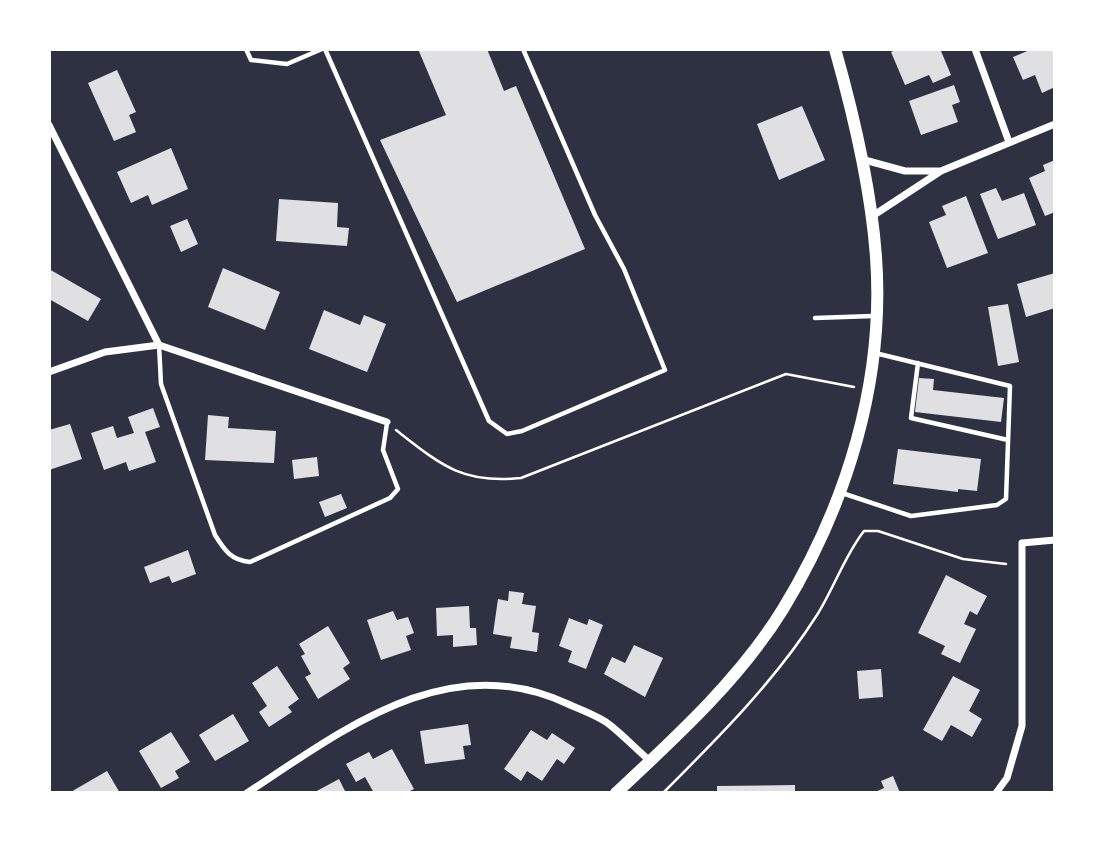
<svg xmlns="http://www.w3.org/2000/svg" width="1104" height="842" font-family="'PT Sans Narrow',sans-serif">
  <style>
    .building { fill: #e0e0e3 }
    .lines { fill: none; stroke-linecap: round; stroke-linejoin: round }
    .path { stroke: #fff; stroke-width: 2.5 }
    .service { stroke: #fff; stroke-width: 4.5 }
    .minor { stroke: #fff; stroke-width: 7 }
    .primary { stroke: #fff; stroke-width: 12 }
  </style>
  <rect width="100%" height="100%" fill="#2d3142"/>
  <path class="building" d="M418 49H487L504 91 516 86 585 249 457 302 380 140 446 115Z
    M898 49 941 51 951 75 933 83 929 75 905 85 891 52Z
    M1032 49H1055V87L1042 93 1035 75 1023 80 1013 57Z
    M117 70 136 112 129 115 136 132 114 141 88 83Z
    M954 85 960 102 952 105 958 122 921 135 909 101Z
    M802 106 825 160 779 180 757 124Z
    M171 148 188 189 152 205 148 195 131 203 117 172Z
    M1055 160V212L1045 216 1029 178 1045 171 1043 165Z
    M996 188 1002 201 1024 193 1036 225 998 239 980 194Z
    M966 196 988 253 947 268 929 222 946 215 942 206Z
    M279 199 338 203 337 227 349 228 347 246 276 241Z
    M187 219 198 244 181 252 170 226Z
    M223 268 280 292 265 330 208 307Z
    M49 269 101 299 88 321 49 299Z
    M1055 273V308L1026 317 1017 284Z
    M1008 304 1019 362 998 366 988 307Z
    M324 310 360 325 364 315 386 324 367 372 309 349Z
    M919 378 934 379 933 390 1004 398 1001 422 915 412Z
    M153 408 160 427 145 432 156 462 129 471 126 462 104 470 91 433 113 426 117 438 134 433 128 417Z
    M208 415 229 417 228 428 276 431 274 463 205 460Z
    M70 424 82 459 49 470V430Z
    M898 449 981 459 977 491 958 489V492L893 484Z
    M317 457 319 476 294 479 292 460Z
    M341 494 347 508 325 517 319 502Z
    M188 550 196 574 172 583 169 576 150 583 144 567Z
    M946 575 987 596 977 615 970 611 964 624 976 629 960 663 941 654 945 646 918 633Z
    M509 591 524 593 522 604 536 606 532 632 539 633 537 652 510 648 512 637 493 634 498 599 508 601Z
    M469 606 470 628H476L477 645 453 647V635L437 636 436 608Z
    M393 611 397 620 408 617 414 633 406 636 411 650 381 660 367 620Z
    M569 618 587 625 589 619 603 625 586 669 568 662 572 651 559 646Z
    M328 626 350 663 343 668 350 679 318 699 305 677 311 674 301 656 305 654 299 644Z
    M634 645 663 658 645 697 604 674 612 657 625 663Z
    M277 666 299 699 288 707 292 712 269 727 259 712 267 706 252 683Z
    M881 669 883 697 859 699 857 671Z
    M953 676 980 690 969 711 982 719 972 737 951 725 942 741 923 730Z
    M233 714 249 741 215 761 199 735Z
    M468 724 471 745 463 746 465 759 425 764 420 731Z
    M531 730 547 740 552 733 575 748 564 764 557 759 542 781 527 771 521 781 504 769Z
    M171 732 190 762 175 771 179 778 161 788 139 751Z
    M392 749 414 789 406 793H374L365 777 356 782 346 764 369 752 373 759Z
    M107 771 120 793H69Z
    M893 776 900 793H873L884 788 881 781Z
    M339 779 346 793H313Z
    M795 785V793H717V786Z"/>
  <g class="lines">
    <path class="path" d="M396 430C441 465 462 484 521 478L786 374 854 387
      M663 793C718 738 775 681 817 615 834 588 845 555 864 531H878L963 559 1006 564"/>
    <path class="service" d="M246 49 251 60 287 64 322 49
      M325 49 489 421 507 434 522 431 665 370 624 269 595 215 523 49
      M815 318 873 316
      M159 345 161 384 215 535C225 551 231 560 250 562L390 498 398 489 383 450 387 423
      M918 363 911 418 1008 440
      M842 493 911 516 997 505 1006 499 1010 386 875 353"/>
    <path class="minor" d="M975 49 1009 142
      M49 125 159 345
      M861 159 905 171H941
      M871 217 941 171 1055 124
      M49 372 105 352 159 345 387 422
      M247 793C343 730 448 647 568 704 581 710 599 716 610 725 624 736 637 750 650 761
      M996 793 1007 778 1022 726V543L1055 540"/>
    <path class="primary" d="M616 793C675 738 740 679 783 609 847 504 885 380 876 257 871 187 854 116 835 49"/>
  </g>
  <rect width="1104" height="842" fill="none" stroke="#ffffff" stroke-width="102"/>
</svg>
